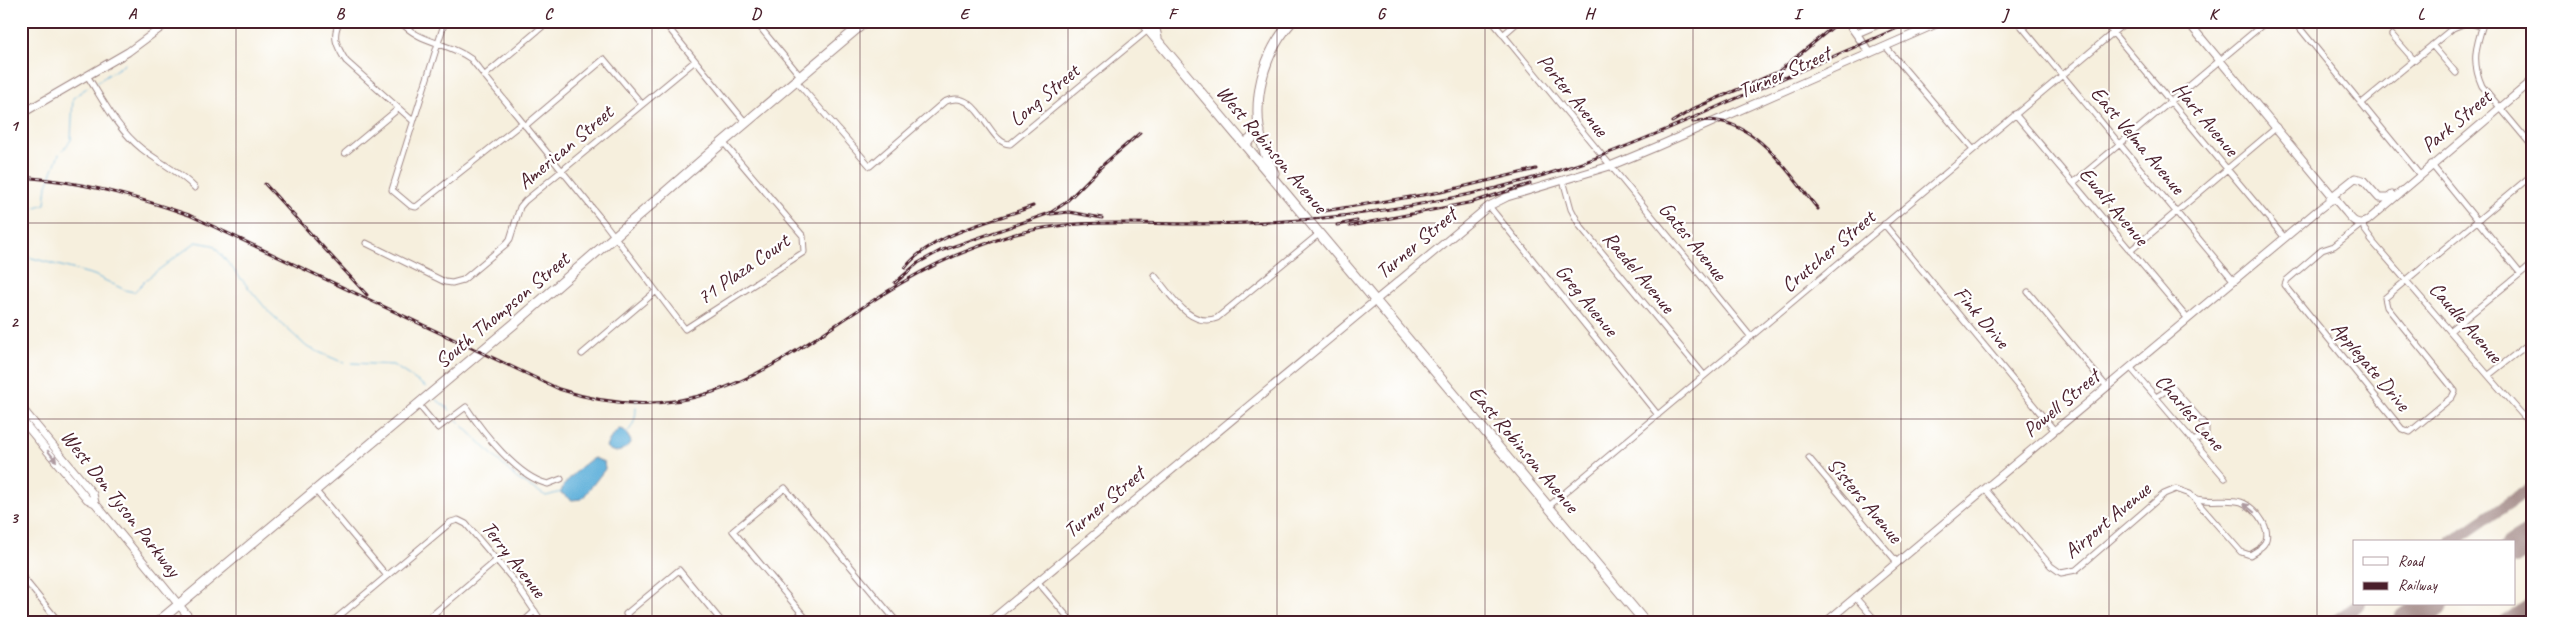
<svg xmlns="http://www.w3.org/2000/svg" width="2553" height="643" font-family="Caveat,sans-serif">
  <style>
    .water { fill: #5fb0da; stroke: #546882 }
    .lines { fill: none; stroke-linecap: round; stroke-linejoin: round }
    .stream { stroke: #5fb0da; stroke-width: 1 }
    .taxiway { stroke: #a08784; stroke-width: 12 }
    .runway { stroke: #a08784; stroke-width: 30 }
    .street-casing { stroke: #a08784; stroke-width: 7 }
    .secondary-casing { stroke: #a08784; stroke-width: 9 }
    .highway-casing { stroke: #a08784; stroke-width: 11 }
    .street { stroke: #fff; stroke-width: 5 }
    .secondary { stroke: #fff; stroke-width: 7 }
    .highway { stroke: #fff; stroke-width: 9 }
    .rail-casing { stroke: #4a1f2b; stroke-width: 3 }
    .rail { stroke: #fff; stroke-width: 1; stroke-dasharray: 4; stroke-linecap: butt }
    .oneway { fill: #ae9aa0 }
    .grid { fill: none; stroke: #4a1f2b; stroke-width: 1; stroke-opacity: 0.55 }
    .labels { text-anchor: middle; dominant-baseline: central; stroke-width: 4.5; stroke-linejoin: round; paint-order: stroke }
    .street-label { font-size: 21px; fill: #4a1f2b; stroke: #fff }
    .neatline { fill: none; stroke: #4a1f2b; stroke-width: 2 }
    .grid-label { font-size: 16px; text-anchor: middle; font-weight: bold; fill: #4a1f2b }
  </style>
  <rect width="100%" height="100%" fill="#fff"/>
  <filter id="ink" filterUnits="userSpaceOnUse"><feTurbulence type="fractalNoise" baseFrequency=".02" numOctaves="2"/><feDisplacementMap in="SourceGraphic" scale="10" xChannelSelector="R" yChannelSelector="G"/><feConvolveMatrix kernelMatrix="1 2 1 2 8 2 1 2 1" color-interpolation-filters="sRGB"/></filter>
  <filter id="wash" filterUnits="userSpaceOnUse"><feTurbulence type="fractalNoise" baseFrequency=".0096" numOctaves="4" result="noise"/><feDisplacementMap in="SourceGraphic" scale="20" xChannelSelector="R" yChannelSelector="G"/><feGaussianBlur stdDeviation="1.12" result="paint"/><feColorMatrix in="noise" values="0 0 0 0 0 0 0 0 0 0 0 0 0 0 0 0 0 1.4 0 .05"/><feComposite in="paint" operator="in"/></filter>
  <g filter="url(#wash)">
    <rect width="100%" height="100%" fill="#f6efdd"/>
    <path class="water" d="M619 429 624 430 631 441C625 451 616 456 606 447L610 439Z
      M594 458 604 462 605 469 582 499 572 500 561 493C561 484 585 462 594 458Z"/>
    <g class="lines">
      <path class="stream" d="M97 82 125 64
        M63 150 71 140 73 98 88 87
        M21 212 45 204 47 185 59 154
        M21 255 94 275 125 290 134 292 149 277 196 242 213 245 268 311 307 347 344 363
        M352 363 393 365 426 387
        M636 399V402
        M437 400 450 410
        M456 419 516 478 546 496 561 492
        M625 435C634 426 636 418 636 407"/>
      <path class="taxiway" d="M2452 542 2532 487
        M2334 622 2360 604
        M2504 622 2532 603"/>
      <path class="runway" d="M2514 549 2532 538
        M2407 622 2433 604"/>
    </g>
  </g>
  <g filter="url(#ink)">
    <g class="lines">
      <defs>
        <path id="street" d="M340 21C331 36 337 47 346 61L413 121
          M400 21C419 44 449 42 471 59L602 220 685 329 804 252 803 236 723 142
          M445 21 392 190 411 206 416 207 522 123
          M663 21 746 123
          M755 21 801 77
          M1492 21 1751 337
          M2017 21 2233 280
          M2103 21 2285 238
          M2294 21 2419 174
          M2447 21 2453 28
          M2484 21C2476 46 2471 62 2482 86L2532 146
          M1503 35 1519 21
          M2392 35 2414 60
          M2432 45 2456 73
          M1886 47 1973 149
          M484 76 549 21
          M88 77C104 102 118 130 142 149 160 163 179 171 195 188
          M796 81 870 166 944 102C979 85 988 145 1010 144L1148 30
          M2362 103 2453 28 2468 22 2482 27
          M2015 114 2188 319
          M525 126 604 59 642 104
          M345 153 398 109
          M2431 164 2520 273
          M1563 180 1571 209 1580 226 1704 375
          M2073 183 2267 21
          M1489 206 1658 415
          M1884 224 2055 431
          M2371 240 2532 426
          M2373 241 2364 229 2363 223 2334 246 2322 250 2287 280 2285 285 2402 429 2410 432 2452 397 2455 391 2387 307 2385 298 2532 175
          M366 243 445 282 452 283 463 280 506 244 510 239 520 207 525 201 695 61
          M2130 251 2277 127
          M1154 275C1170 293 1189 329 1217 318L1320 233
          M2028 292 2107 387
          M2450 331 2532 264
          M582 354 655 292
          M2130 367 2225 478
          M2489 375 2532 341
          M2156 397 2172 387 2206 426V435L2193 441
          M418 404 438 428 466 407C482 431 518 478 548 484L561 479
          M1809 458 1897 562
          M1985 489 2051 566 2061 573 2076 570 2164 494 2176 489 2190 494 2241 552 2250 555 2258 550
          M315 490 387 576
          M2194 498C2210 504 2226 497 2241 502 2256 507 2277 534 2261 547
          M1549 506 2127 21
          M21 575 59 622
          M1037 581 1072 622
          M1855 597 1877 622
          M332 622 451 522 458 520 466 524 515 582 542 622
          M424 622 497 560
          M523 622 535 611
          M633 622 626 614 679 570 722 622
          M809 622 733 531 785 488 897 622"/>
        <path id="secondary" d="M1847 21 1870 53
          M2187 21 2345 211C2351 218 2356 227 2367 221L2532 81
          M1857 33 1885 21
          M21 114 128 52 170 21
          M2330 198 2355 178 2363 180 2379 198H2388L2392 195
          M21 407 93 494 95 503 193 622
          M21 419 87 499 95 503
          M989 622 1489 206 1507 197 1610 166 1656 147 1943 21
          M1826 622 2318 210 2331 200H2337"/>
        <path id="highway" d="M1141 21 1645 622
          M1157 38 1155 29 1157 21
          M1245 144 1260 131
          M1274 173C1247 124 1255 63 1292 21
          M158 622 514 324 723 142 866 21"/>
      </defs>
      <use href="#street" class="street-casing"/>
      <use href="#secondary" class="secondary-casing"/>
      <use href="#highway" class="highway-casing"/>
      <use href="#street" class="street"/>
      <use href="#secondary" class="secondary"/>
      <use href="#highway" class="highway"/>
      <defs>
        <path id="rail" d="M1672 122 1695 108 1778 72 1834 26
          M1693 122C1751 109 1787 172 1818 209
          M21 177C80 181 134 196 189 215L559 389C739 450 822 304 972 249 985 244 999 239 1012 235 1071 218 1132 224 1192 224 1252 224 1312 221 1371 212 1442 202 1514 186 1582 163 1632 145 1680 124 1728 102 1790 75 1852 49 1913 21
          M265 184 367 295
          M1324 211 1441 192 1536 169
          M1051 214 1069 212 1102 218
          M1337 225 1357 221
          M1350 226 1473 202 1530 184
          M905 268C931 234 994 221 1033 206
          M895 283 918 263 940 251 1050 213 1065 203 1104 164 1140 133"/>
      </defs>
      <use href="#rail" class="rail-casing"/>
      <use href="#rail" class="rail"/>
    </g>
    <defs><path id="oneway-solid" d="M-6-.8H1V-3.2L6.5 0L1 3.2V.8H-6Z" transform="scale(1.25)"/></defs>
    <g class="oneway">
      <use href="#oneway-solid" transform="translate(52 456) rotate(51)"/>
      <use href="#oneway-solid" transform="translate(2249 508) rotate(-140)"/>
    </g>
  </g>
  <path class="grid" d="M236 21V622M444 21V622M652 21V622M860 21V622M1068 21V622M1277 21V622M1485 21V622M1693 21V622M1901 21V622M2109 21V622M2317 21V622M21 223H2532M21 419H2532"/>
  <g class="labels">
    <g class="street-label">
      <text transform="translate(1784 72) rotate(-24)">Turner Street</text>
      <text transform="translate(1044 95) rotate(-40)">Long Street</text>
      <text transform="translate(1573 95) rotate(51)">Porter Avenue</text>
      <text transform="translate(2206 119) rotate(50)">Hart Avenue</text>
      <text transform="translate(2456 121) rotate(-40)">Park Street</text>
      <text transform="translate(2138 140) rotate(50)">East Velma Avenue</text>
      <text transform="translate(565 147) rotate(-40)">American Street</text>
      <text transform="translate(1272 149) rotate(50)">West Robinson Avenue</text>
      <text transform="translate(2114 206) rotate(50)">Ewalt Avenue</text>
      <text transform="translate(1693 241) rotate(51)">Gates Avenue</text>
      <text transform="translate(1416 243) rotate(-40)">Turner Street</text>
      <text transform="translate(1828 251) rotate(-40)">Crutcher Street</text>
      <text transform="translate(743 269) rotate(-35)">71 Plaza Court</text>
      <text transform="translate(1639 272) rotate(50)">Raedel Avenue</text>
      <text transform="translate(1587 300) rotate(51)">Greg Avenue</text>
      <text transform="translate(502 310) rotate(-40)">South Thompson Street</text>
      <text transform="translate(1982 317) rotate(50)">Fink Drive</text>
      <text transform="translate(2466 322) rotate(49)">Caudle Avenue</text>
      <text transform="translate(2371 366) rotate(50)">Applegate Drive</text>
      <text transform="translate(2061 403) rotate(-40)">Powell Street</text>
      <text transform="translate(2190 412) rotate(49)">Charles Lane</text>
      <text transform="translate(1524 449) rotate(50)">East Robinson Avenue</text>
      <text transform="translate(1865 500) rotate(50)">Sisters Avenue</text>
      <text transform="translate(1104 502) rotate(-40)">Turner Street</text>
      <text transform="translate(121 503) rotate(52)">West Don Tyson Parkway</text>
      <text transform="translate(2107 520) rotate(-40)">Airport Avenue</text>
      <text transform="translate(514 559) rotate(52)">Terry Avenue</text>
    </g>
  </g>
  <rect width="2553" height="643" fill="none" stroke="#fff" stroke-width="55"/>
  <rect x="2353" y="540" width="162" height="65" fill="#ffffff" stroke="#b7a5aa"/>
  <rect x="2363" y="557" width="25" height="8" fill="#ffffff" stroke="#b7a5aa"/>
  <text x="2398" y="566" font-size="15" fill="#4a1f2b">Road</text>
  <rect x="2363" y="582" width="25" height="8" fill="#4a1f2b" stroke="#b7a5aa"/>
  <text x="2398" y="590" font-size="15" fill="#4a1f2b">Railway</text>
  <rect x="28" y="28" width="2498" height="588" class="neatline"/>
  <g class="grid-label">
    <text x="132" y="19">A</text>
    <text x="340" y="19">B</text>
    <text x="548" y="19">C</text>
    <text x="756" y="19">D</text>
    <text x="964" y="19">E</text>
    <text x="1172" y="19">F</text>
    <text x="1381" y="19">G</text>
    <text x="1589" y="19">H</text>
    <text x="1797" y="19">I</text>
    <text x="2005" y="19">J</text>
    <text x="2213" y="19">K</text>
    <text x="2421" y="19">L</text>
    <text x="14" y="131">1</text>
    <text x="14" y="327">2</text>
    <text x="14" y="523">3</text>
  </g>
</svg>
